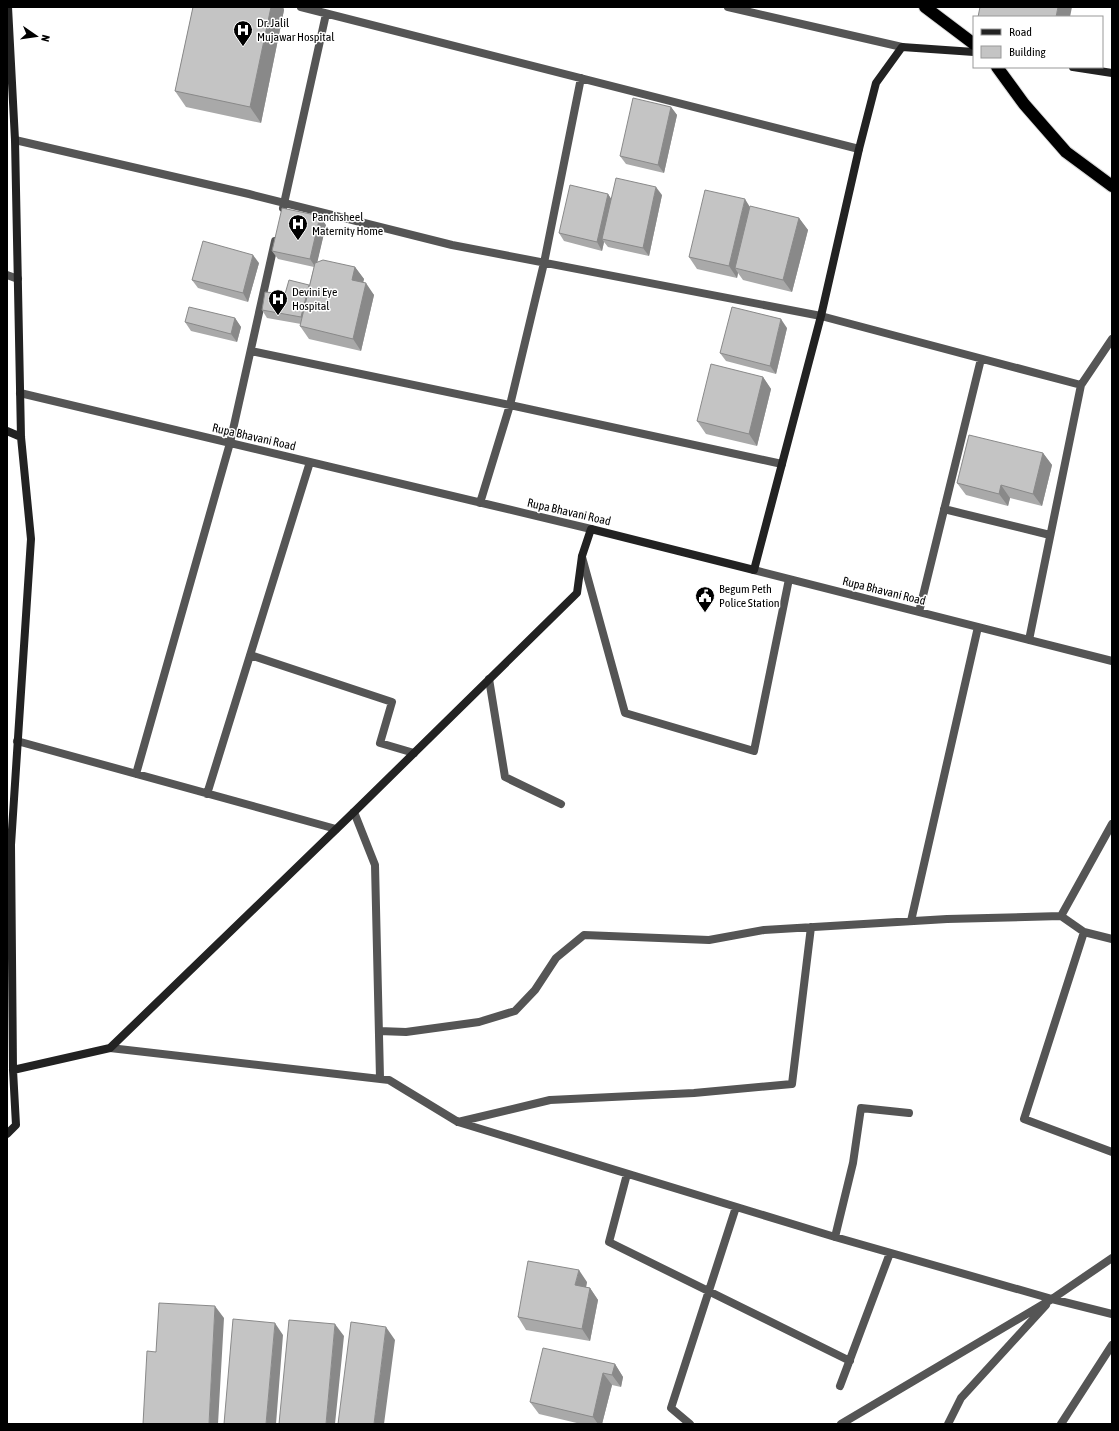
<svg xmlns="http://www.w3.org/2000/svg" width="1119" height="1431" font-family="'Asap Condensed',sans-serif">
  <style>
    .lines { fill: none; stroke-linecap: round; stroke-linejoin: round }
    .highway-casing { stroke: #dbdbdb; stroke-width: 14 }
    .street { stroke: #555; stroke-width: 8 }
    .secondary { stroke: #222; stroke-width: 8 }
    .highway { stroke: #000; stroke-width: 12 }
    .wall { fill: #a9a9a9 }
    .shaded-wall { fill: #898989 }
    .building { fill: #c4c4c4; stroke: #898989 }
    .labels { text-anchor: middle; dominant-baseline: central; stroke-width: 3; stroke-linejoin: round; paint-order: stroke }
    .poi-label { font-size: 12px; fill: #000; stroke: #fff; text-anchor: start }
    .street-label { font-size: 12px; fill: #000; stroke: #fff }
  </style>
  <rect width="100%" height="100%" fill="#fff"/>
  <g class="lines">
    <defs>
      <path id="highway" d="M925 7 974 44
        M997 67 1024 104 1066 152 1112 186"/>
    </defs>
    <use href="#highway" class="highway-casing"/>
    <path class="street" d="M301 7 859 149
      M728 7 902 47
      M15 140 249 194 452 245 821 316 1081 385
      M283 208 326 14
      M7 275 18 279
      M251 351 510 405 782 464
      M20 393 591 529
      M480 503 510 405 544 263 581 78
      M944 509 1050 535
      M582 557 625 713 754 751 789 579
      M754 570 1112 661
      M919 612 981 359
      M1029 640 1081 385 1112 339
      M250 655 392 702 380 743 414 753
      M489 679 505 777 561 804
      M17 741 336 829
      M136 774 230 443 275 241
      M207 794 310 462
      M354 812 375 865 380 1078
      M1061 916 1112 824
      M911 921 978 627
      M1084 932 1024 1119 1112 1152
      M379 1031 406 1032 479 1022 515 1011 535 990 556 958 584 935 709 940 764 930 947 919 1061 916 1084 932 1112 939
      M110 1048 389 1080 458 1122 835 1237 1052 1299 1112 1314
      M458 1122 550 1100 694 1093 792 1084 811 927
      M627 1174 609 1242 850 1361
      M835 1237 853 1163 861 1108 909 1113
      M840 1386 890 1253
      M690 1424 671 1408 736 1207
      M841 1424 1052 1299 1112 1258
      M948 1424 961 1398 1046 1305
      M1061 1424 1112 1345"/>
    <path class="secondary" d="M1073 67 1112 73
      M7 431 21 437
      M13 1070 110 1048 354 812 577 593 582 556 591 529 754 570 821 316 859 149 876 83 902 47 974 52
      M7 1134 16 1125 13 1070 11 845 31 539 21 437 15 140 8 7"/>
    <use href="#highway" class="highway"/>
  </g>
  <path class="wall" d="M193 7H283L284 10 261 123 186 107 175 91Z
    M671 107 677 115 664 173 626 164 620 156Z
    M608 194 611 199 662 195 649 256 608 247 604 242 602 251 564 241 559 233Z
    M750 207 799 218 808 230 792 292 743 280 738 273 737 278 697 269 689 257Z
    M326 225 317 262 355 267 364 279 363 282 374 295 361 351 309 339 300 326 301 324 267 318 262 310 285 294 309 286 314 267 278 259 272 251Z
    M259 263 248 302 198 288 192 280Z
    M235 318 241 327 237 342 191 331 185 322Z
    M787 328 776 374 726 361 720 353Z
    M763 377 771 389 757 446 706 434 697 421Z
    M1043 453 1052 465 1042 506 1010 498 1008 506 966 495 957 483Z
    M587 1282 586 1287 590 1288 598 1300 590 1341 526 1330 518 1317Z
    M615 1364 623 1377 621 1387 612 1385 602 1424H581L539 1414 530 1402Z"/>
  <path class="shaded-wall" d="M271 7H283L284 10 261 123 250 107Z
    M1058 7H1072L1070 17H1056Z
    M671 107 677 115 664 173 658 165Z
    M656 187 662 195 649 256 643 248Z
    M608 194 614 203 602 239 604 242 602 251 597 242Z
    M745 199 753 212 735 268 738 273 737 278 729 266Z
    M320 216 326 225 316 268 310 259Z
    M799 218 808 230 792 292 783 280Z
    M253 255 259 263 248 302 243 293Z
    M355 267 364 279 361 292 352 280Z
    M366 283 374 295 361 351 353 339Z
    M309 285 307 326 301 317Z
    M235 318 241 327 237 342 231 334Z
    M781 319 787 328 776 374 770 366Z
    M763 377 771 389 757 446 749 434Z
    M1043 453 1052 465 1042 506 1033 494Z
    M1001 485 1010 498 1008 506 999 494Z
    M579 1270 587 1282 584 1297 575 1285Z
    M590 1288 598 1300 590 1341 582 1329Z
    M215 1306 224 1318 218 1424H209Z
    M275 1323 283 1335 276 1424H266Z
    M335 1324 344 1336 335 1424H326Z
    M386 1327 395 1340 384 1424H374Z
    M615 1364 623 1377 621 1387 612 1375Z
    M603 1373 612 1385 602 1424H598L593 1417Z"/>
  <path class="building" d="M193 7H271L250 107 175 91Z
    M980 7H1058L1056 17H978Z
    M633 98 671 107 658 165 620 156Z
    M616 178 656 187 643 248 602 239Z
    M570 185 608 194 597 242 559 233Z
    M705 190 745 199 729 266 689 257Z
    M750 206 799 218 783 280 735 268Z
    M282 208 320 216 310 259 272 251Z
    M203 241 253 255 243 293 192 280Z
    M323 260 355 267 352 280 366 283 353 339 300 326 315 263Z
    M289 280 309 285 301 317 262 310 265 292 285 294Z
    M189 307 235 318 231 334 185 322Z
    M732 307 781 319 770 366 720 353Z
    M711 364 763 377 749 434 697 421Z
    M969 435 1043 453 1033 494 1001 485 999 494 957 483Z
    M528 1261 579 1270 575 1285 590 1288 582 1329 518 1317Z
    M159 1303 215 1306 209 1424H143L147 1351 156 1352Z
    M233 1319 275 1323 266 1424H224Z
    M289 1320 335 1324 326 1424H279Z
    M351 1322 386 1327 374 1424H338Z
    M543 1348 615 1364 612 1375 603 1373 593 1417 530 1402Z"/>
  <defs>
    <symbol id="hospital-pin" viewBox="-11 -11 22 30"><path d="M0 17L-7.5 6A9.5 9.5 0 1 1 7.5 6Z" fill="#000" stroke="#fff"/><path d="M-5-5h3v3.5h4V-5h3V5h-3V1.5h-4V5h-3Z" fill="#fff"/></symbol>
    <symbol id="civic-pin" viewBox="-11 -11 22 30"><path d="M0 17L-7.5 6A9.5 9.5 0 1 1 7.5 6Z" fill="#000" stroke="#fff"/><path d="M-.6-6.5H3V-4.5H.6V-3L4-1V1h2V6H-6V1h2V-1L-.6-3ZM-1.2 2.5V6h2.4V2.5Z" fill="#fff"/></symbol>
  </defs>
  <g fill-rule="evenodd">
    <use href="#hospital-pin" x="232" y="19" width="22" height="30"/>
    <use href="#hospital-pin" x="287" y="213" width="22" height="30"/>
    <use href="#hospital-pin" x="267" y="288" width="22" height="30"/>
    <use href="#civic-pin" x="694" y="585" width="22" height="30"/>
  </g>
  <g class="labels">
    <g class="poi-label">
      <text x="257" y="23">Dr. Jalil<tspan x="257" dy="14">Mujawar Hospital</tspan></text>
      <text x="312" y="217">Panchsheel<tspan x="312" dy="14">Maternity Home</tspan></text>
      <text x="292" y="292">Devini Eye<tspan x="292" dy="14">Hospital</tspan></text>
      <text x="719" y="589">Begum Peth<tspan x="719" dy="14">Police Station</tspan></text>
    </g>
    <g class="street-label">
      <text transform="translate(254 437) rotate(13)">Rupa Bhavani Road</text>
      <text transform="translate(569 512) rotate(13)">Rupa Bhavani Road</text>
      <text transform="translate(884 591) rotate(14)">Rupa Bhavani Road</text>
    </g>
  </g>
  <rect width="1119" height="1431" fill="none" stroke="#000000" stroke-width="16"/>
  <rect x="973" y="16" width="130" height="52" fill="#ffffff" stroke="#999999"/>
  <rect x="981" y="29" width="20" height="6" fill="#222222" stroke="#999999"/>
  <text x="1009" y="36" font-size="12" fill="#000000">Road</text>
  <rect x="981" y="46" width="20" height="12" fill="#c4c4c4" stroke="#999999"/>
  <text x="1009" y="56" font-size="12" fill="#000000">Building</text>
  <g transform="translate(36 36) rotate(103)" stroke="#ffffff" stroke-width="3" paint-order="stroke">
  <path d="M0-3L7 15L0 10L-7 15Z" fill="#000000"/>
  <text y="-6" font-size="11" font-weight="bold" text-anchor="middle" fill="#000000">N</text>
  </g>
</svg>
